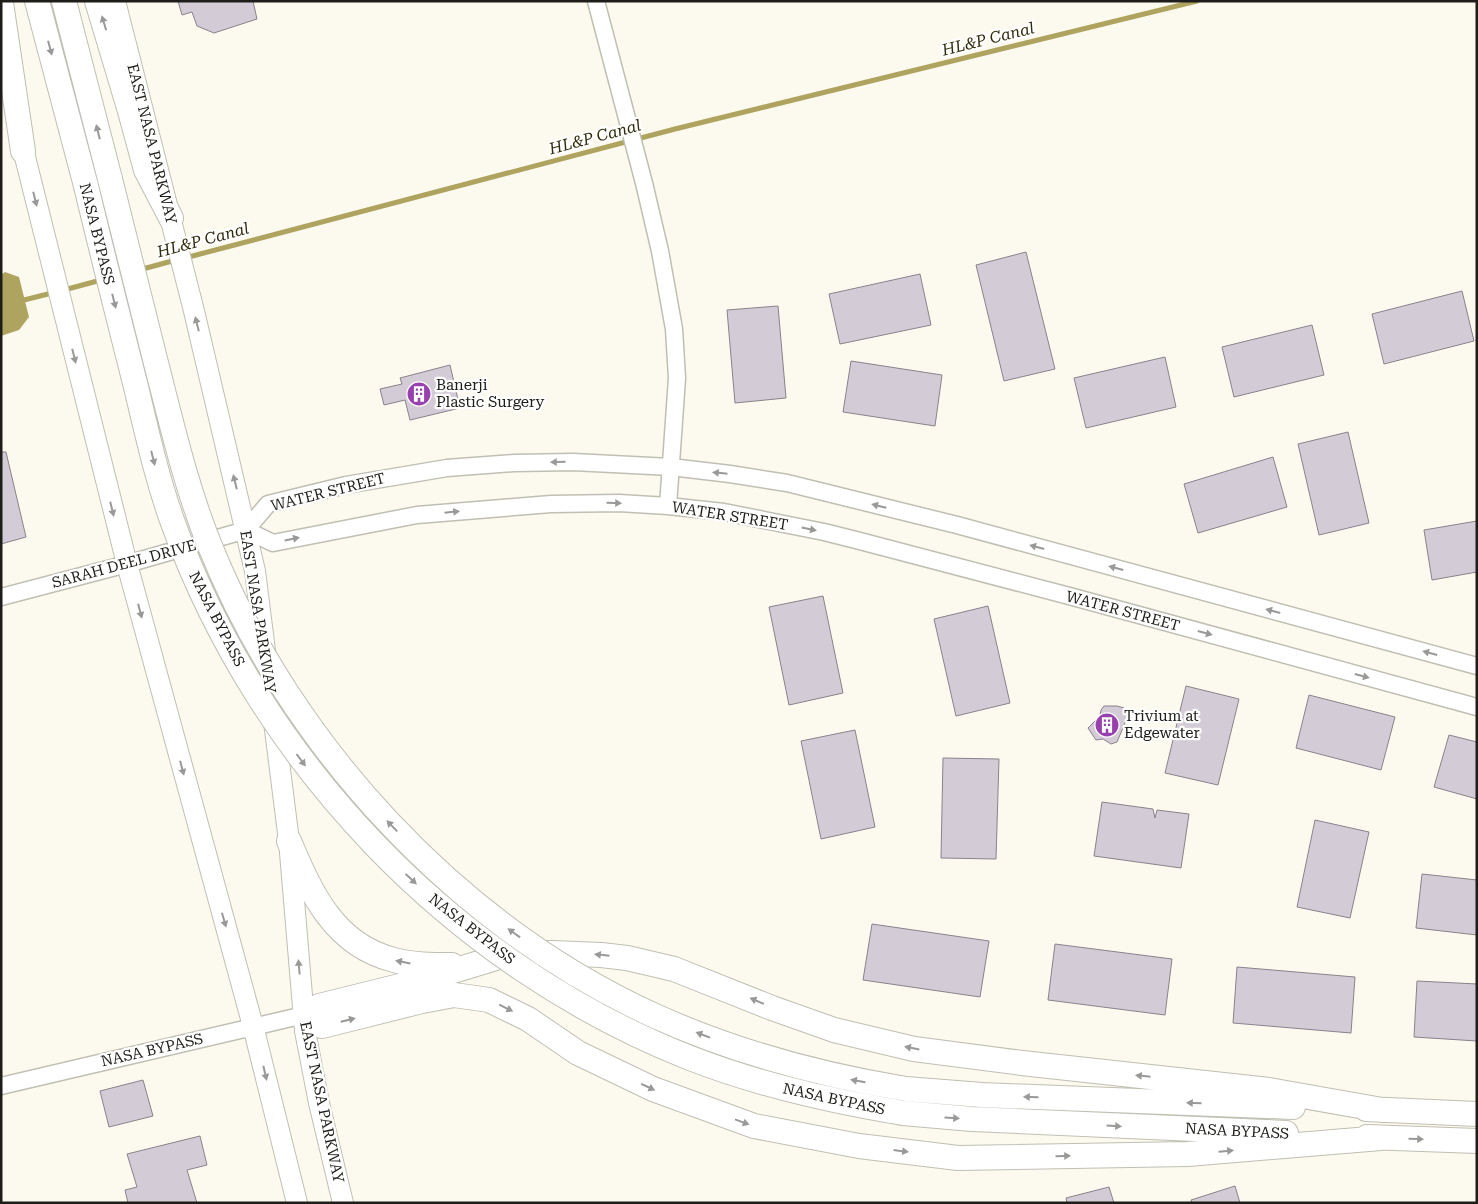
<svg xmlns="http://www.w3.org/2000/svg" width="1478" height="1204" font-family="'Roboto Serif',serif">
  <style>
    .water { fill: #afa45f }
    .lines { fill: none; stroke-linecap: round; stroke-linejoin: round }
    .stream { stroke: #afa45f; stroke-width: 5 }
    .building { fill: #d3ccd6; stroke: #89828b }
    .minor-casing { stroke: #c0bfb3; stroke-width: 19 }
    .major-casing { stroke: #c0bfb3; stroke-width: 22 }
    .highway-casing { stroke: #c0bfb3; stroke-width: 26 }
    .minor { stroke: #fff; stroke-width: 16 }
    .major { stroke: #fff; stroke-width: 20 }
    .highway { stroke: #fff; stroke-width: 24 }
    .highway-bridge-casing { stroke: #c0bfb3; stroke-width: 26; stroke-linecap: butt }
    .highway-bridge { stroke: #fff; stroke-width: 24 }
    .oneway { fill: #9a9998 }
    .labels { text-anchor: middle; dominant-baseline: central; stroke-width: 4.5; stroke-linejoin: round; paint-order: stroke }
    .street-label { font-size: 15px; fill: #1e1d19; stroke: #fff }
    .poi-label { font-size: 15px; fill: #1e1d19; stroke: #fff; text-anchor: start }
    .water-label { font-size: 16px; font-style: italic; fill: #302b0b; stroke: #fff }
  </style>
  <rect width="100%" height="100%" fill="#fcfaef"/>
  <path class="water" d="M5 272 19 277 29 317 19 330 1 336V275Z"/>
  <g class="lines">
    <path class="stream" d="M185 258 675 129 1197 1
      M139 270 176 260
      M64 290 101 280
      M20 301 56 292"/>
  </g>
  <path class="building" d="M178 1H253L257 19 214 33 197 26 192 12 182 15Z
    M1026 252 1055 369 1004 381 976 265Z
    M920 274 931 325 840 344 829 294Z
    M1462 291 1474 341 1384 364 1372 314Z
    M778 306 786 398 735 403 727 310Z
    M1312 325 1324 375 1234 397 1222 347Z
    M1165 357 1176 407 1086 428 1074 378Z
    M851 361 942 375 935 426 843 412Z
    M450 365 460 408 410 420 405 400 384 405 380 389 402 384 400 378Z
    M1348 432 1369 523 1319 535 1298 444Z
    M1 452H6L26 537 1 544Z
    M1273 457 1287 507 1198 533 1184 484Z
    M1477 521V572L1432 580 1424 530Z
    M823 596 843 693 789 705 769 607Z
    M988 606 1010 703 956 716 934 619Z
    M1186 686 1239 699 1218 785 1165 773Z
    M1309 695 1395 717 1381 770 1296 748Z
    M1104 706H1117L1124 708 1128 711V716L1117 742 1111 744 1103 739 1096 740 1088 728 1100 716 1101 710Z
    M855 730 875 827 821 839 801 741Z
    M1449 735 1477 742V799L1434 787Z
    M943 758 999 759 996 859 941 858Z
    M1102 802 1153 809 1155 818 1157 810 1189 814 1181 868 1094 856Z
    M1315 820 1369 832 1350 918 1297 907Z
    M1422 874 1477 880V935L1416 928Z
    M872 924 989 941 980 997 863 980Z
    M1055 944 1172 959 1165 1015 1048 1000Z
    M1237 967 1355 977 1351 1033 1233 1023Z
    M1417 981 1477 984V1041L1414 1037Z
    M143 1080 153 1116 109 1127 100 1091Z
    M200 1136 207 1165 187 1170 197 1203H128L125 1190 137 1187 127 1154Z
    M1235 1186 1240 1203H1192L1191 1200Z
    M1109 1187 1114 1203H1067L1066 1198Z"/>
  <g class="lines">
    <defs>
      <path id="minor" d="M596 1 644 183 660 251 674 329 677 378 668 506
        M246 530 268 504 346 485 447 468 514 463 573 462 671 467 730 474 787 483 957 525 1477 666
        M246 530 273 543 417 515 551 504 619 503 668 506 724 512 824 532 856 540 1073 597 1477 707
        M1 597 127 564 246 530
        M1 1086 304 1015"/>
      <path id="major" d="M115 1 194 311 255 571 289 841 305 1031 319 1103 343 1203
        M20 137 127 564 253 1026 297 1203"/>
      <path id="highway" d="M37 1 86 186
        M64 1 110 179
        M97 1 130 111 146 170 171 218
        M1 3 23 151
        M289 841C311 893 334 945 394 960 413 965 433 965 452 965
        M906 1089 982 1095 1293 1107
        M1366 1109 1477 1114
        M903 1113 972 1119 1286 1133
        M1367 1137 1477 1141
        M1381 1138 1188 1154 958 1158 859 1146 754 1126 653 1089 578 1053 528 1019 489 1000 454 995 422 1001 322 1026 304 1015 319 1006 420 981 499 957 528 953H553L601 955 627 958 674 969 772 1008 834 1030 914 1049 1022 1063 1269 1090 1382 1110"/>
    </defs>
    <use href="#minor" class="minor-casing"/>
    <use href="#major" class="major-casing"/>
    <use href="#highway" class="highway-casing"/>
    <use href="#minor" class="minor"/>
    <use href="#major" class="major"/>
    <use href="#highway" class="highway"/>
    <defs>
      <path id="highway-bridge" d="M110 179C125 240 141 302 156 363 172 425 186 487 210 546 291 747 458 926 655 1016 735 1052 820 1075 906 1089
        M86 186C102 253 119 320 136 387 147 433 157 479 173 523 260 762 452 964 690 1058 759 1085 830 1101 903 1113"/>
    </defs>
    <use href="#highway-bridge" class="highway-bridge-casing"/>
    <use href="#highway-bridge" class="highway-bridge"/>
  </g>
  <defs><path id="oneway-solid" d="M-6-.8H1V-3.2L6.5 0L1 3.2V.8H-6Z" transform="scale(1.25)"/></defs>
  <g class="oneway">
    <use href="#oneway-solid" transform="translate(104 23) rotate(-107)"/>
    <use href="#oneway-solid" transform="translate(50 48) rotate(75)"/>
    <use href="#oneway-solid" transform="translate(98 132) rotate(-104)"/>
    <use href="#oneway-solid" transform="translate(35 199) rotate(76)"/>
    <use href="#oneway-solid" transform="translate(114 301) rotate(76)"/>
    <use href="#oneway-solid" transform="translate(197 324) rotate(-104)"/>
    <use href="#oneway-solid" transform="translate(74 356) rotate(76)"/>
    <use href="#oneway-solid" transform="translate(153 458) rotate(76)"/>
    <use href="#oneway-solid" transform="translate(558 462) rotate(179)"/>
    <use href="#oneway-solid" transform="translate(720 473) rotate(-174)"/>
    <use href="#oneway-solid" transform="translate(235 482) rotate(-104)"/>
    <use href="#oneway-solid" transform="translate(614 503) rotate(1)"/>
    <use href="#oneway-solid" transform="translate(879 506) rotate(-166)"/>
    <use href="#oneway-solid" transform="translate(112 509) rotate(76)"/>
    <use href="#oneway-solid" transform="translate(452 512) rotate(-6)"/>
    <use href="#oneway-solid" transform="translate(809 529) rotate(12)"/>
    <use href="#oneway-solid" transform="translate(292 539) rotate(-12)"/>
    <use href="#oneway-solid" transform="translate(1037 547) rotate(-165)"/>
    <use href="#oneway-solid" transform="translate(1116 568) rotate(-165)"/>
    <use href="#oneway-solid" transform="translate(140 611) rotate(75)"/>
    <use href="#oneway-solid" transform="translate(1273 611) rotate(-165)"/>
    <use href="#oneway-solid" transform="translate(1205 633) rotate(15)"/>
    <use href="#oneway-solid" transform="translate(1430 653) rotate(-165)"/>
    <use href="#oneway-solid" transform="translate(1362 676) rotate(15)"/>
    <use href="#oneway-solid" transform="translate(301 760) rotate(53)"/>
    <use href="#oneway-solid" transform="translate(182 768) rotate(75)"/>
    <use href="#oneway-solid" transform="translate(392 826) rotate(-134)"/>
    <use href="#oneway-solid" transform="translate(411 879) rotate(43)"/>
    <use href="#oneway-solid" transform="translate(224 920) rotate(74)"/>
    <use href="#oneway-solid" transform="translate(514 933) rotate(-144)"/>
    <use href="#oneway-solid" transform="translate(602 955) rotate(-174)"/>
    <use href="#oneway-solid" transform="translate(403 962) rotate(-169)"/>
    <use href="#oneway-solid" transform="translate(299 967) rotate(-95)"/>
    <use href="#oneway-solid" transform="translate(757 1001) rotate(-157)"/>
    <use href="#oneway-solid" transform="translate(506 1008) rotate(26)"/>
    <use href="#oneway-solid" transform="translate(348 1020) rotate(-14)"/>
    <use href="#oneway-solid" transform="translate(703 1035) rotate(-159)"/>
    <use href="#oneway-solid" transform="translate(912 1048) rotate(-169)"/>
    <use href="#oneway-solid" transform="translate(265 1073) rotate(77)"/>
    <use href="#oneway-solid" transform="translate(1143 1076) rotate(-174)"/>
    <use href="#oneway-solid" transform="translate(858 1081) rotate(-170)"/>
    <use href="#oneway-solid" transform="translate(648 1087) rotate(25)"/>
    <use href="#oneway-solid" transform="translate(1031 1097) rotate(-178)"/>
    <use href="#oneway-solid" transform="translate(1194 1103) rotate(-178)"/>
    <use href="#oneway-solid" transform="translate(952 1118) rotate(3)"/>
    <use href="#oneway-solid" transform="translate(742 1122) rotate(20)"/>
    <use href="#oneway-solid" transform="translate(1114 1126) rotate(3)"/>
    <use href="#oneway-solid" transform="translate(1416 1139) rotate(2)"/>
    <use href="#oneway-solid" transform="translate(901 1151) rotate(7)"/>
    <use href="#oneway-solid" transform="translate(1226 1151) rotate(-5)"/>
    <use href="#oneway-solid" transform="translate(1063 1156) rotate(-1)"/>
  </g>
  <defs>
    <symbol id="building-disc" viewBox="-11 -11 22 22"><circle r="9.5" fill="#9741ae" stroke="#fff"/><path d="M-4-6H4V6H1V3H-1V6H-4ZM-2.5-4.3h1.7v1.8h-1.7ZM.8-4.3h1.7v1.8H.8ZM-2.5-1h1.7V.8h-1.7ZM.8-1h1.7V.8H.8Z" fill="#fff"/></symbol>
  </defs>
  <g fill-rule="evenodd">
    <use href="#building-disc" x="405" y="380" width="28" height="28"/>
    <use href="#building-disc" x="1093" y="711" width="28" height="28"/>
  </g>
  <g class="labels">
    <g class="street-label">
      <text transform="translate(152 144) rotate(76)">EAST NASA PARKWAY</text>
      <text transform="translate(97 234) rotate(76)">NASA BYPASS</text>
      <text transform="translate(328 492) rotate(-14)">WATER STREET</text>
      <text transform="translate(730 516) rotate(9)">WATER STREET</text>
      <text transform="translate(124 564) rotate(-15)">SARAH DEEL DRIVE</text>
      <text transform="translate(1123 611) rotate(15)">WATER STREET</text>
      <text transform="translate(258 612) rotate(81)">EAST NASA PARKWAY</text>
      <text transform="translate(217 619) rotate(63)">NASA BYPASS</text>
      <text transform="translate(472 929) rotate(38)">NASA BYPASS</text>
      <text transform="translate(152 1050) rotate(-13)">NASA BYPASS</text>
      <text transform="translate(834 1099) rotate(12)">NASA BYPASS</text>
      <text transform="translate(322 1102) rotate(78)">EAST NASA PARKWAY</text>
      <text transform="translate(1237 1131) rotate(3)">NASA BYPASS</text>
    </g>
    <g class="poi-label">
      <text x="436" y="385">Banerji<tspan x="436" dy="17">Plastic Surgery</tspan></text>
      <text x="1124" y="716">Trivium at<tspan x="1124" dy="17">Edgewater</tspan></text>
    </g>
    <g class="water-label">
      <text transform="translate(988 39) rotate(-14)">HL&amp;P Canal</text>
      <text transform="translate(595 137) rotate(-15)">HL&amp;P Canal</text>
      <text transform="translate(203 240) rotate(-15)">HL&amp;P Canal</text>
    </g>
  </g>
  <rect width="1478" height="1204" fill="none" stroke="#1e1d19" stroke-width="5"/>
</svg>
